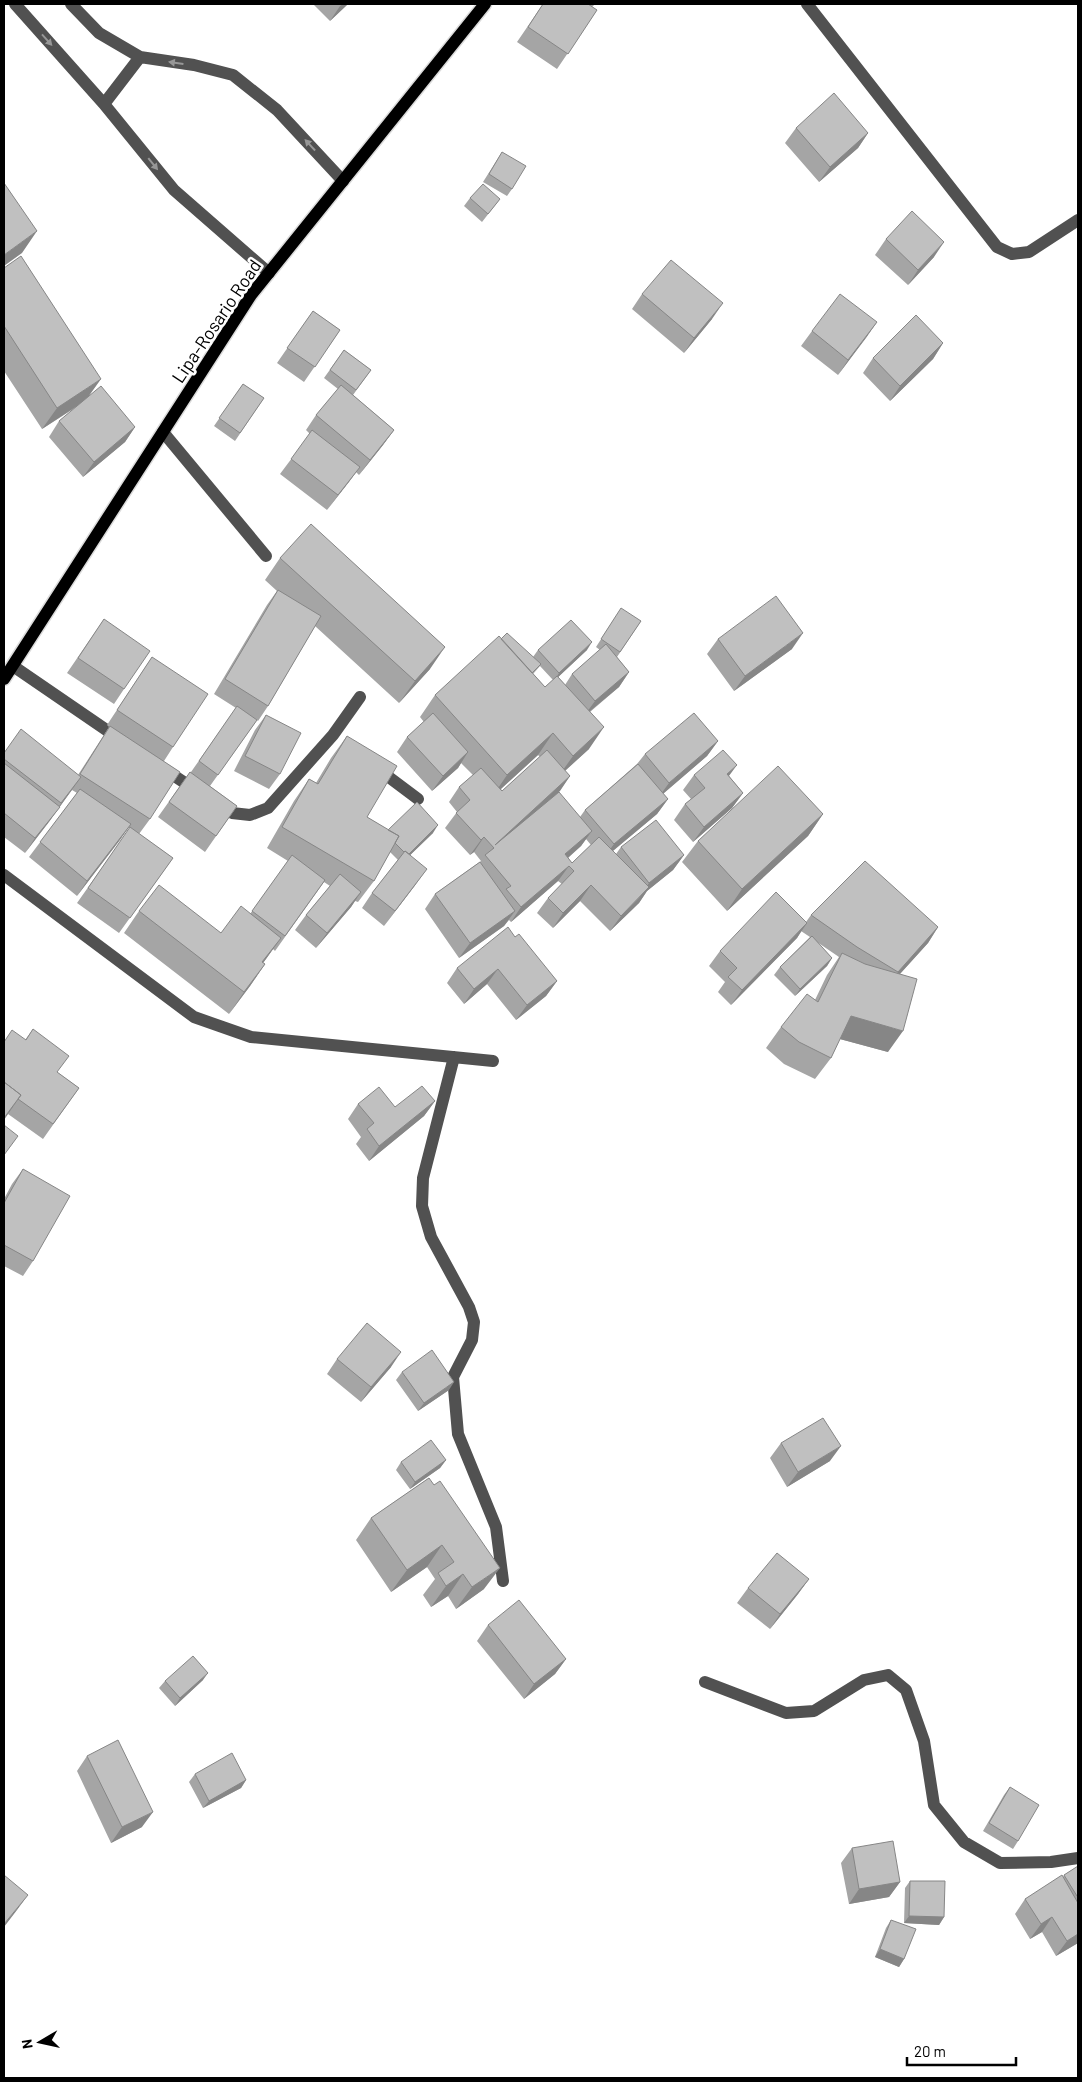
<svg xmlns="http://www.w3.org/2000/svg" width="1082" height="2082" font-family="Barlow,sans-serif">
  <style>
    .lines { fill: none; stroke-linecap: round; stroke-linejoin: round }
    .major-casing { stroke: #dbdbdb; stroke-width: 15 }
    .minor { stroke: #515151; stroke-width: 12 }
    .major { stroke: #000; stroke-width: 12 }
    .wall { fill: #a5a5a5; fill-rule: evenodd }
    .shaded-wall { fill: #868686 }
    .building { fill: #c0c0c0; stroke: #868686 }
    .oneway { fill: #979797 }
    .labels { text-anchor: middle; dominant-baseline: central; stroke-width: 5; stroke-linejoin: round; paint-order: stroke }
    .street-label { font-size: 18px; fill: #000; stroke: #fff }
  </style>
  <rect width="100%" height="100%" fill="#fff"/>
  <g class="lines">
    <defs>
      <path id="major" d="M4 679 251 295 485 4"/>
    </defs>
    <use href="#major" class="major-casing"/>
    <path class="minor" d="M15 4 104 104 174 190 269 273
      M71 4 99 33 140 57 194 65 233 75 277 110 343 181
      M807 4 997 247 1012 254 1029 252 1078 220
      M104 104 140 57
      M163 432 266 556
      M13 666 121 740
      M164 769 197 791
      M378 769 418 799
      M219 805 232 813 250 815 268 808 333 735 360 697
      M4 875 194 1017 251 1037 493 1061
      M454 1057 423 1178 422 1206 431 1237 469 1307 474 1322 472 1340 453 1377 458 1434 496 1527 503 1581
      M705 1682 786 1713 814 1711 864 1680 888 1675 906 1690 924 1741 934 1805 964 1842 1000 1863 1051 1862 1078 1858"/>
    <use href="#major" class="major"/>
  </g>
  <path class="wall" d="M313 4H348L330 21Z
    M543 4H595L592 7 597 10 557 69 517 42Z
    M796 128 868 133 858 148 819 182 785 143Z
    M502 152 512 189 507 196 483 182Z
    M470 198 500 199 482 222 464 206Z
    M886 239 934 257 908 285 875 255Z
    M4 268 89 396 135 427 125 442 83 477 49 437 59 421 78 406 42 429 4 371Z
    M642 294 712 319 684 353 632 309Z
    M313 311 340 330 304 382 277 363Z
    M877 322 838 375 801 346 812 331Z
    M943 343 933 359 890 401 863 373 873 358Z
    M344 350 371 370 353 395 394 430 383 445 359 475 356 472 327 510 280 474 310 434 306 430 316 415 338 389 324 378Z
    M243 384 264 398 235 441 214 426Z
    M280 558 430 669 399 703 315 626 268 706 258 721 257 720 210 786 237 806 205 852 158 817 190 772H191L236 708 214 694 267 605 277 591 265 580Z
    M616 616 641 621 617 657 629 672 619 687 590 712 589 749 565 771 570 776 557 794 580 817 585 810 637 764 645 754 718 741 707 756 663 794 668 799 657 814 613 851 616 854 621 847 684 855 673 870 647 891 639 903 610 931 580 901 553 928 537 913 548 898 562 884 558 881 511 922 509 920 504 926 459 958 425 909 435 894 481 861 474 852 470 855 445 828 457 812 449 802 459 787 473 775 461 763 458 768 432 791 397 752 407 737 424 722 420 717 435 695 501 639 533 657 538 650H587L558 677 565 685 572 674 600 650 596 647ZM540 666 553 680 545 687 533 674ZM538 755 540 757 502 791 501 789ZM586 839 591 845 572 863 568 858 581 846Z
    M104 619 124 689 114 704 67 673Z
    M718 639 792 649 734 691 707 654Z
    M152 657 173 747 164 761 150 819 139 834 173 858 119 933 77 903 130 828 129 827 77 896 29 857 77 793 72 790 25 853 4 837V753L78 775 109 727 107 725Z
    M266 715 280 774 269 789 234 771 255 730Z
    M347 736 367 817 388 830 433 833 410 855 416 884 384 926 362 908 372 893 398 860 390 852 374 881 358 902 355 901 351 907 316 948 295 930 306 915 330 886 324 882 275 951 273 949 263 963 265 964 250 986 229 1014 124 933 139 911 221 933 250 914 288 861 267 848 294 801 309 779 316 783 331 758Z
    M694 775 729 776 743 793 732 808 693 842 674 820 685 804 691 799 683 790Z
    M823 814 808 836 727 911 682 862 698 841Z
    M811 915 938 927 928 943 900 974 888 1052 840 1039 831 1058 815 1079 784 1064 766 1048 781 1027 815 1000 827 975 839 957 817 942 832 958 827 966 795 996 774 975 780 967 810 937 801 931 797 938 731 1005 718 992 725 982 709 966 720 951 806 922Z
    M515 937 557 981 546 996 516 1020 487 984 464 1004 447 983 457 968Z
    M33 1029 57 1072 79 1088 43 1139 8 1114 25 1040Z
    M435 1101 424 1116 369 1161 356 1144 361 1137 348 1119 358 1104 395 1107Z
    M23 1169 33 1261 23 1276 4 1266V1199L12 1184Z
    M337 1359 391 1367 361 1402 327 1374Z
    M402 1372 449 1390 418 1411 396 1380Z
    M781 1443 830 1461 787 1487 770 1458Z
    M446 1460 440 1468 410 1489 396 1470 401 1462Z
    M429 1478 484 1589 456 1609 448 1596 431 1607 423 1595 435 1579 427 1567 391 1592 356 1540 371 1518Z
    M809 1579 798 1594 770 1629 737 1603 748 1588Z
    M488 1625 566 1659 555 1674 524 1699 477 1641Z
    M203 1680 175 1706 159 1688 165 1681Z
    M87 1756 142 1827 111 1843 77 1771Z
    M195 1774 246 1780 241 1788 203 1808 189 1782Z
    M1010 1787 1018 1841 1013 1849 983 1831 1004 1795Z
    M852 1848 900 1882 889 1897 849 1904 841 1863Z
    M1078 1866V1899L1077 1900 1078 1943 1056 1956 1042 1932 1030 1939 1015 1914 1025 1899 1063 1877 1064 1875Z
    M910 1881 944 1917 939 1925 904 1923 905 1888Z
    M891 1920 904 1959 899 1967 875 1957 886 1928Z"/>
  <path class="shaded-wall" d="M343 4H348L330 21 340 6Z
    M868 133 858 148 819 182 830 167Z
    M37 231 22 253 4 266V255Z
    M944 242 934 257 908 285 918 270Z
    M723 303 712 319 684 353 694 338Z
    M877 322 866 338 838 375 848 360Z
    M943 343 933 359 890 401 900 386Z
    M101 379 86 400 42 429 57 408Z
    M135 427 125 442 83 477 94 462Z
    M394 430 383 445 359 475 370 460Z
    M360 467 349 482 327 510 338 495Z
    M803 633 792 649 734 691 745 676Z
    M592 642 587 650 554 681 559 673Z
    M445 647 430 669 399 703 415 681Z
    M629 672 619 687 584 716 595 701Z
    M604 727 589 749 558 777 573 756Z
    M553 733 538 755 492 797 507 775Z
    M718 741 707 756 658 798 669 783Z
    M468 752 458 768 432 791 443 776Z
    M737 765 726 780 727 774Z
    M570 776 560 791 487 858 495 845Z
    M81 777 49 822 25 853 35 838Z
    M743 793 732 808 693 842 704 827Z
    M668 799 657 814 603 859 614 844Z
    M823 814 808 836 727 911 742 889Z
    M131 824 120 840 77 896 87 881Z
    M438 825 433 833 402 863 407 856Z
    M592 831 581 846 554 870 565 854Z
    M484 837 474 852 470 855 481 840Z
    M684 855 673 870 647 891 639 903 610 931 621 916 639 898 649 883Z
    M569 866 558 881 511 922 521 907Z
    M427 869 416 884 384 926 395 911Z
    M591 885 580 901 553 928 563 913Z
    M361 892 351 907 316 948 327 933Z
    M515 911 504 926 459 958 470 943Z
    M807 923 797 938 731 1005 742 990Z
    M938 927 928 943 888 987 898 972Z
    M281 938 266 959 247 984 262 962Z
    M832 958 827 966 795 996 800 989Z
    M265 964 250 986 229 1014 244 992Z
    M498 969 487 984 464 1004 474 989Z
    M557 981 546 996 516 1020 527 1005Z
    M851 1016 903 1031 888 1052 836 1038Z
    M21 1095 6 1117 4 1120V1118Z
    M435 1101 424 1116 369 1161 379 1146Z
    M401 1352 391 1367 361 1402 371 1387Z
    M454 1382 449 1390 418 1411 424 1403Z
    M841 1446 830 1461 787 1487 798 1472Z
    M446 1460 440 1468 410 1489 415 1482Z
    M442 1545 427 1567 391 1592 407 1570Z
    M500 1568 484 1589 456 1609 472 1587Z
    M463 1574 448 1596 431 1607 446 1586Z
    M809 1579 798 1594 770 1629 780 1614Z
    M566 1659 555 1674 524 1699 534 1684Z
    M208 1673 203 1680 175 1706 180 1698Z
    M246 1780 241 1788 203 1808 209 1801Z
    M153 1812 142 1827 111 1843 122 1827Z
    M900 1882 889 1897 849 1904 859 1889Z
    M28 1895 17 1910 4 1927V1924Z
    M909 1916 944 1917 939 1925 904 1923Z
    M1052 1917 1042 1932 1030 1939 1041 1924Z
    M1078 1934V1943L1056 1956 1067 1941Z
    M880 1949 904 1959 899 1967 875 1957Z"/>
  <path class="building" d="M543 4H588L597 10 568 54 528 27Z
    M834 93 868 133 830 167 796 128Z
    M502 152 526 166 512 189 489 174Z
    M4 183 37 231 4 255Z
    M483 184 500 199 488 214 470 198Z
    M912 211 944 242 918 270 886 239Z
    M21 256 101 379 57 408 4 326V268Z
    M671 260 723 303 694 338 642 294Z
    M840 294 877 322 848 360 812 331Z
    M313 311 340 330 315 367 287 348Z
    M916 315 943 343 900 386 873 358Z
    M344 350 371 370 356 390 330 370Z
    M243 384 264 398 240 433 219 418Z
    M341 385 394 430 370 460 316 415Z
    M101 386 135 427 94 462 59 421Z
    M312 430 360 467 338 495 291 459Z
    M311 524 445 647 415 681 280 558Z
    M278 590 321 616 268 706 225 679Z
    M776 596 803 633 745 676 718 639Z
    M621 608 641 621 620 652 601 639Z
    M104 619 150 651 124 689 78 658Z
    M571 620 592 642 559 673 538 650Z
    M507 633 541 664 532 673 501 639Z
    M499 636 545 687 557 676 604 727 573 756 553 733 507 775 435 695Z
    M606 644 629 672 595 701 572 674Z
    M152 657 208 694 173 747 117 710Z
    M237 706 257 720 218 775 199 761Z
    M433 713 468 752 443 776 407 737Z
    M694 713 718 741 669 783 645 754Z
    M266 715 301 733 280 774 245 756Z
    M110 726 180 772 150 819 80 774Z
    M21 729 81 777 61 803 4 759V753Z
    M347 736 397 766 367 817 399 836 374 881 282 827 309 779 318 784Z
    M547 750 570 776 495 845 559 792 592 831 565 854 572 863 599 837 649 887 621 916 591 885 563 913 548 898 574 871 569 866 521 907 506 889 511 886 485 855 494 848 484 837 481 840 456 813 470 800 459 787 481 768 502 791Z
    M723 750 737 765 727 774 743 793 704 827 685 804 705 788 694 775Z
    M4 763 60 807 35 838 4 813Z
    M638 764 668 799 614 844 585 810Z
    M778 766 823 814 742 889 698 841Z
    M190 772 237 806 216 836 169 802Z
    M80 789 131 824 87 881 40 842Z
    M417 802 438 825 409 854 405 851 404 852 395 843 399 836 388 830Z
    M656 820 684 855 649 883 621 847Z
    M130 827 173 858 130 918 88 888Z
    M405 851 427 869 395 911 372 893Z
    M292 855 325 880 285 936 252 911Z
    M865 861 938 927 898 972 857 947 811 915Z
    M480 862 515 911 470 943 435 894Z
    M340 874 361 892 327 933 306 915Z
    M159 885 221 933 241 906 281 938 262 962 265 964 244 992 139 911Z
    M776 892 807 923 742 990 728 977 737 968 720 951Z
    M508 927 515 937 519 934 557 981 527 1005 498 969 474 989 457 968Z
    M812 936 832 958 800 989 780 967Z
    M842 953 865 964 917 979 903 1031 851 1016 831 1058 799 1042 781 1027 807 994 818 1002Z
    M33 1029 69 1056 57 1072 79 1088 53 1124 18 1099 21 1095 4 1082V1042L12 1030 26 1040Z
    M4 1082 21 1095 4 1118Z
    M422 1086 435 1101 379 1146 367 1129 374 1123 358 1104 379 1087 395 1107Z
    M4 1125 18 1136 4 1155Z
    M23 1169 70 1196 33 1261 4 1245V1203Z
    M367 1323 401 1352 371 1387 337 1359Z
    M432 1350 454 1382 424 1403 402 1372Z
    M823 1418 841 1446 798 1472 781 1443Z
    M431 1440 446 1460 415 1482 401 1462Z
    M429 1478 434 1485 440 1481 500 1568 472 1587 463 1574 446 1586 438 1573 454 1562 442 1545 407 1570 371 1518Z
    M777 1553 809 1579 780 1614 748 1588Z
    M519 1600 566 1659 534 1684 488 1625Z
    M193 1656 208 1673 180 1698 165 1681Z
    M118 1740 153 1812 122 1827 87 1756Z
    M232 1753 246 1780 209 1801 195 1774Z
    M1010 1787 1039 1805 1018 1841 989 1823Z
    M893 1841 900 1882 859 1889 852 1848Z
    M1078 1866V1895L1077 1896 1064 1875Z
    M4 1875 28 1895 4 1924Z
    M1062 1875 1078 1903V1934L1067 1941 1052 1917 1041 1924 1025 1899Z
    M910 1881H945L944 1917 909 1916Z
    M891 1920 916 1929 904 1959 880 1949Z"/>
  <defs><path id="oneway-solid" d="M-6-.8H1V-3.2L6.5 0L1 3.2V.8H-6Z" transform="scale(1.25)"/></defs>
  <g class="oneway">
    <use href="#oneway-solid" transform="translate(47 40) rotate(48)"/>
    <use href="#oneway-solid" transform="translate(176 63) rotate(-172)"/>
    <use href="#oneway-solid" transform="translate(310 145) rotate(-133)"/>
    <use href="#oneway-solid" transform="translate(153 164) rotate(51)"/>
  </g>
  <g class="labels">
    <g class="street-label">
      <text transform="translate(216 321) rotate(-56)">Lipa-Rosario Road</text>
    </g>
  </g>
  <rect width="1082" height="2082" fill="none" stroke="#000000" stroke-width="10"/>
  <g transform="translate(40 2042) rotate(261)" stroke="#ffffff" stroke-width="4" paint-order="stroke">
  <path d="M0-4L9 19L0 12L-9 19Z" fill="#000000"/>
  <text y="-8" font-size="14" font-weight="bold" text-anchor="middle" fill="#000000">N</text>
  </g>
  <path d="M907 2057v8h109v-8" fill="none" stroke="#000000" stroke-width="2.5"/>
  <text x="914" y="2057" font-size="15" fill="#000000" stroke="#ffffff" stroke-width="4" paint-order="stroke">20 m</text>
</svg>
